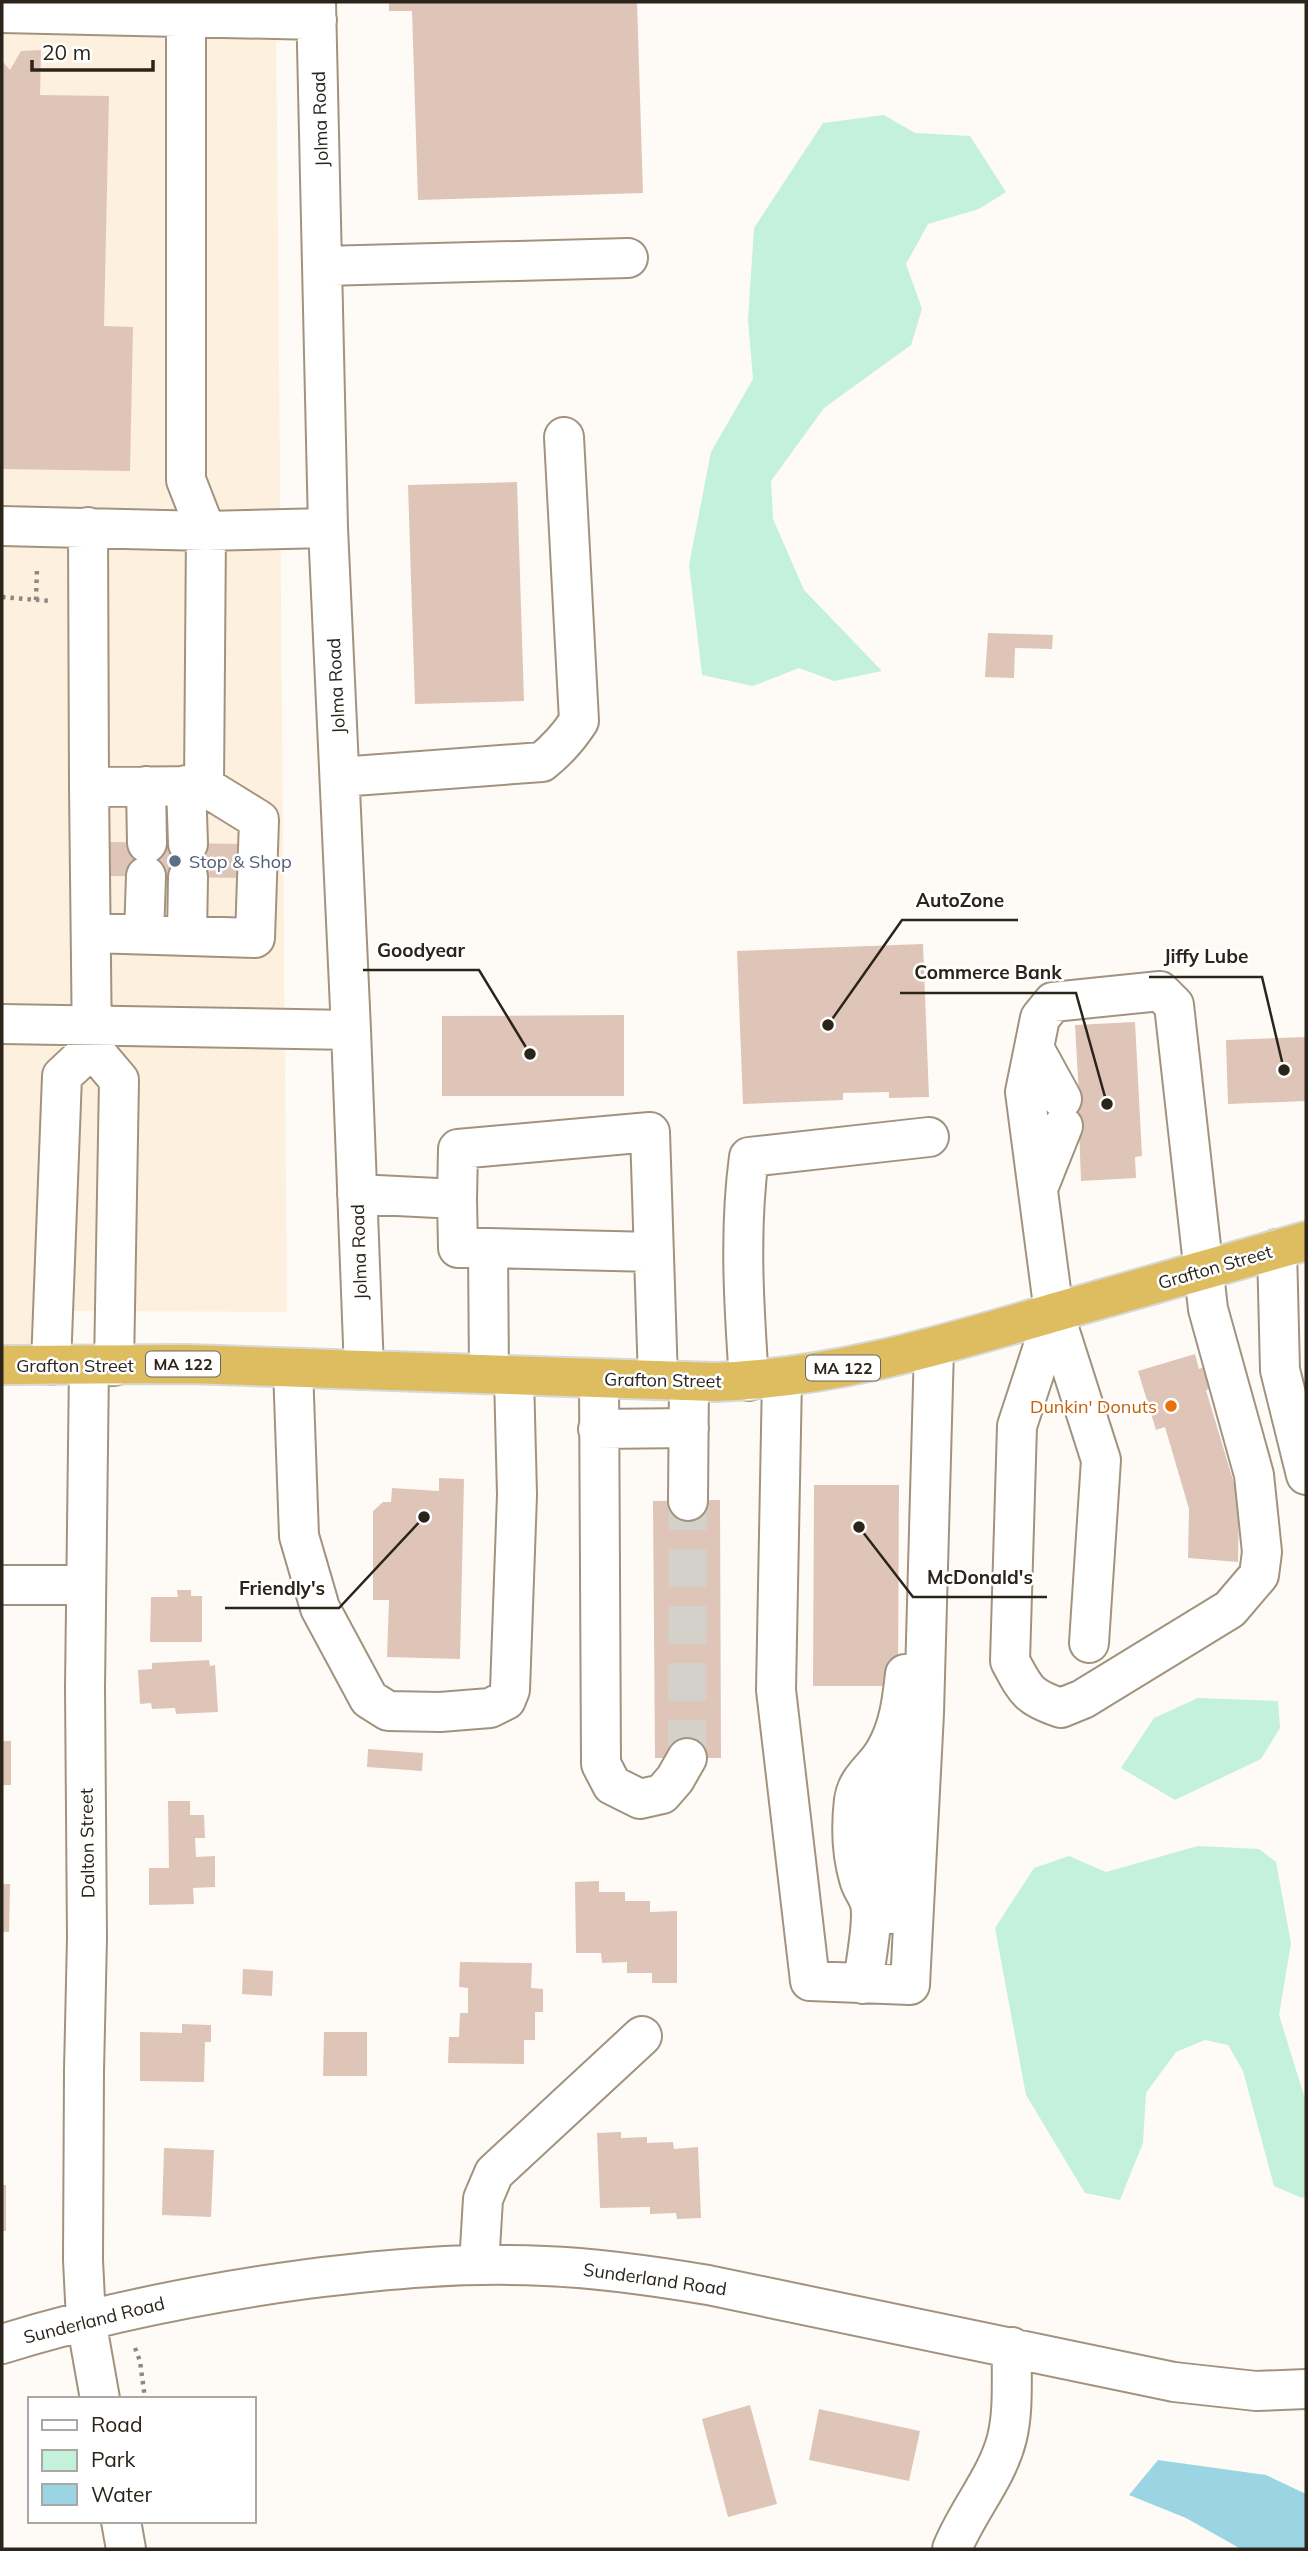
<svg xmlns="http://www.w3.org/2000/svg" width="1308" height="2551" font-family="Mulish,sans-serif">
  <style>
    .built { fill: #fdf0de }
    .green { fill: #c3f1da }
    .water { fill: #9bd4e3 }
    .building { fill: #dfc5b7 }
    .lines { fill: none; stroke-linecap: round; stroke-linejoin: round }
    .minor-tunnel { stroke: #d4d0ca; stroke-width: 38; stroke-dasharray: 38 19; stroke-linecap: butt }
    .minor-casing { stroke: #a2937e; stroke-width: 42 }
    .highway-casing { stroke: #d9d8d6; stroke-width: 42 }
    .path { stroke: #8e8982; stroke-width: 4.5; stroke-dasharray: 3.5 5; stroke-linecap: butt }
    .minor { stroke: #fff; stroke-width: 38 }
    .highway { stroke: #ddbd5f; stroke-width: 38 }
    .service-dot { fill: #5c6f8a; stroke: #fff; stroke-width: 2.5 }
    .food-dot { fill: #e8710a; stroke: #fff; stroke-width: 2.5 }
    .labels { text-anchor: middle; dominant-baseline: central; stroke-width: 5; stroke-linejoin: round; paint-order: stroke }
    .shield { fill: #fff; stroke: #6a665f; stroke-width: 2 }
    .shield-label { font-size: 16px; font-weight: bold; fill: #2a241b }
    .street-label { font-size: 18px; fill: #2a241b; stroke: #fff }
    .service-label { font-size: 18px; fill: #4e5e75; stroke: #fff; text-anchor: start }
    .food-label { font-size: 18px; fill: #c56008; stroke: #fff; text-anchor: end }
    .leader { fill: none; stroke: #2a241b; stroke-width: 2.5 }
    .callout-dot { fill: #2a241b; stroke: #fff; stroke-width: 2.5 }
    .callout-label { font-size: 19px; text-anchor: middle; font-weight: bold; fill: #2a241b; stroke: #fff; stroke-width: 5; stroke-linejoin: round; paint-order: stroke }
  </style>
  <rect width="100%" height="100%" fill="#fefbf6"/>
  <path class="built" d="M2 2H276L287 1312 68 1311V1346L2 1345Z"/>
  <path class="green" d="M884 115 915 133 970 136 1006 192 979 209 928 224 906 264 922 309 911 345 824 408 771 481 773 519 804 590 882 671 834 681 799 668 753 686 702 675 689 565 711 452 753 379 748 320 754 228 823 123Z
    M1198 1698 1278 1701 1280 1728 1261 1759 1175 1800 1121 1768 1154 1718Z
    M1198 1846 1259 1849 1276 1862 1291 1943 1279 2015 1306 2102V2195L1302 2198 1274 2186 1243 2071 1228 2045 1205 2040 1176 2052 1146 2093 1143 2143 1120 2200 1085 2193 1026 2095 995 1928 1034 1868 1069 1856 1106 1872Z"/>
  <path class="water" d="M1158 2460 1266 2475 1306 2494V2549H1241L1186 2518 1129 2495Z"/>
  <path class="building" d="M389 2H637L643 193 418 200 412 11H389Z
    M41 50 40 95 109 96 104 326 133 327 130 471 2 469V61L10 70 21 51Z
    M517 482 524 701 415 704 408 485Z
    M988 633 1053 635 1052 649 1015 648 1014 678 985 677Z
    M109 842 246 844 245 878 108 876Z
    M923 944 929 1097 889 1098V1092L843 1093V1100L743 1104 737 951Z
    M624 1015V1096H442V1016Z
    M1135 1022 1142 1156 1135 1157 1136 1178 1081 1181 1079 1127 1050 1129 1049 1099 1079 1097 1075 1025Z
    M1306 1037V1101L1228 1104 1226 1040Z
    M1195 1354 1199 1369 1215 1363 1221 1385 1206 1390 1239 1500 1238 1562 1188 1558 1189 1509 1165 1427 1156 1430 1138 1371Z
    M439 1478 464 1479 460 1659 387 1657 389 1600H373V1511L383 1502H391L392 1488 439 1491Z
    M814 1485H899L898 1686H813Z
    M720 1500 721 1758H655L653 1501Z
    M177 1590H191V1596H202V1642H150L151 1597H178Z
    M209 1660 210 1666 215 1665 218 1712 176 1714 175 1708 152 1709 151 1703 140 1704 138 1670 152 1669V1663Z
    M2 1741H11V1785H2Z
    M368 1749 423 1753 422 1771 367 1767Z
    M168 1801H190V1815H204L205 1838H195L196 1857 215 1856V1887L193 1888 194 1904 149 1905V1868H169Z
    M599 1881V1892H625V1901H650V1912L677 1911V1983H652V1973H627V1962L602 1963 601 1953H576L575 1882Z
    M2 1884H10L9 1932H2Z
    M460 1962 532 1963 531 1988 543 1989V2012H535V2040H524V2064L448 2063 449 2037H459L460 2013H468V1988L459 1987Z
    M243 1969 273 1971 272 1996 242 1994Z
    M182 2024 211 2025V2042H205L204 2082 140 2081V2032L182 2033Z
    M324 2032H367V2076H323Z
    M621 2132V2138L647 2137V2143L673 2142 674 2149 698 2147 701 2218 677 2219 676 2213 650 2214V2207L600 2208 597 2133Z
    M164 2148 214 2150 211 2217 162 2215Z
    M2 2185H6V2231H2Z
    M750 2405 777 2504 728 2517 702 2419Z
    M819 2409 920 2431 909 2481 809 2460Z"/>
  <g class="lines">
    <path class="minor-tunnel" d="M687 1758 688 1501"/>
    <defs>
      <path id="minor" d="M316 2 328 528 351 1030 364 1370
        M2 13 317 20
        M323 266 628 258
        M2 526 206 531 328 528
        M88 527 89 787 204 786 206 531 186 480V17
        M340 777 542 762C557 750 568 738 579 721L564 437
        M186 785 188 844
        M146 786 147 843
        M89 787 92 1048 119 1080 114 1366
        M91 933 255 938 259 820 204 786
        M144 934 146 876
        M187 935 188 877
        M2 1024 351 1030
        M1034 1048 1062 1099
        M1039 1186 1063 1126
        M357 1194 457 1199 458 1149 650 1132 658 1380
        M457 1199 458 1248H488L489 1374
        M488 1248 654 1252
        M1277 1249 1280 1370 1306 1475
        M1054 1313 1017 1426 1010 1661C1026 1691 1028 1697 1061 1708L1083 1699 1230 1609 1259 1575 1262 1552 1254 1475 1208 1309 1174 1005 1160 991 1053 1002 1040 1018 1025 1092 1054 1313 1101 1460 1089 1643
        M51 1365 62 1076 92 1048
        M89 1366 85 1688 87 1938 84 2071 83 2260 86 2320 100 2399
        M293 1368 299 1536 320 1608 369 1699 388 1711 440 1712 490 1708 506 1700 510 1690 517 1495 514 1376
        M782 1378 776 1690 810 1981 910 1985 924 1713 934 1348
        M599 1379 601 1764 612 1785 640 1799 662 1794 675 1779 687 1758
        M749 1381C744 1307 739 1231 749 1157L929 1137
        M598 1429 689 1428
        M688 1501 689 1382
        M2 1585H86
        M890 1741 887 1803 890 1914
        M863 1984C865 1964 874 1922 870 1904 868 1895 861 1888 859 1879 852 1855 851 1825 854 1800 857 1778 875 1769 885 1751 899 1727 902 1701 905 1674
        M479 2265 483 2199 494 2173 642 2036
        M2 2344C102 2313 204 2293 307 2279 387 2269 465 2262 545 2266 600 2268 654 2276 708 2285L1174 2382 1256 2391 1306 2389
        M121 2521 126 2549
        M952 2549C967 2511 997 2478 1007 2438 1014 2409 1011 2377 1012 2347"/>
      <path id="highway" d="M2 1365 187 1364 715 1382C835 1378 942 1345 1056 1312 1139 1288 1223 1265 1306 1241"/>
    </defs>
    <use href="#minor" class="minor-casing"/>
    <use href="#highway" class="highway-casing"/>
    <path class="path" d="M2 597 50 601
      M36 600 37 567
      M135 2348 140 2361 145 2399"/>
    <use href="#minor" class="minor"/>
    <use href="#highway" class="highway"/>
  </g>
  <circle class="service-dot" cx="175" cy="861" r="7"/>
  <circle class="food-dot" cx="1171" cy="1406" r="7"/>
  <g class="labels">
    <g class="shield">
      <rect x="146" y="1351.5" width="74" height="25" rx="5"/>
      <rect x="806" y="1355.5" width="74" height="25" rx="5"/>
    </g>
    <g class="shield-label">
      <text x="183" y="1364">MA 122</text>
      <text x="843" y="1368">MA 122</text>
    </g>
    <g class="street-label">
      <text transform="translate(320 119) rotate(-92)">Jolma Road</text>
      <text transform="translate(336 686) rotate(-93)">Jolma Road</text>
      <text transform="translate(359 1252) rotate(-92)">Jolma Road</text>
      <text transform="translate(1215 1267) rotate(-16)">Grafton Street</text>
      <text x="75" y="1365">Grafton Street</text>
      <text transform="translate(663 1380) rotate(1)">Grafton Street</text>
      <text transform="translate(87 1843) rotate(-91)">Dalton Street</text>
      <text transform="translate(655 2279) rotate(8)">Sunderland Road</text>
      <text transform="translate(94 2320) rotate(-14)">Sunderland Road</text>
    </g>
    <g class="service-label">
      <text x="189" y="861">Stop &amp; Shop</text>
    </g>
    <g class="food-label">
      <text x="1157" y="1406">Dunkin' Donuts</text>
    </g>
  </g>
  <path class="leader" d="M828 1025L902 920H1018M530 1054L479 970H363M1284 1070L1262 977H1149M1107 1104L1076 993H900M859 1527L913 1597H1047M424 1517L339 1608H225"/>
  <g class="callout-dot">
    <circle cx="828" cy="1025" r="7"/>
    <circle cx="530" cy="1054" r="7"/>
    <circle cx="1284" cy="1070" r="7"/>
    <circle cx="1107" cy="1104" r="7"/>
    <circle cx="859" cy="1527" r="7"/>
    <circle cx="424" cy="1517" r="7"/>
  </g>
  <g class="callout-label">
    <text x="960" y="907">AutoZone</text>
    <text x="421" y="957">Goodyear</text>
    <text x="1206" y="963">Jiffy Lube</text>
    <text x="988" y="979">Commerce Bank</text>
    <text x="980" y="1584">McDonald's</text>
    <text x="282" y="1595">Friendly's</text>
  </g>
  <rect width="1308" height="2551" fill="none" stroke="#2a241b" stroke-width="7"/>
  <rect x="28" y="2397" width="228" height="126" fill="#ffffff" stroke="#aaa7a4" stroke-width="2"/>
  <rect x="42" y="2420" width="35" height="10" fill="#ffffff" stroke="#aaa7a4" stroke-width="2"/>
  <text x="91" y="2432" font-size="21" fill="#2a241b">Road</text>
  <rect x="42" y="2450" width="35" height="21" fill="#c3f1da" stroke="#aaa7a4" stroke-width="2"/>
  <text x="91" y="2467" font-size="21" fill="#2a241b">Park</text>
  <rect x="42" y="2484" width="35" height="21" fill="#9bd4e3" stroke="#aaa7a4" stroke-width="2"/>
  <text x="91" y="2502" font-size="21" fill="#2a241b">Water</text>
  <path d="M32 60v10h121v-10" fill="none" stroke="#2a241b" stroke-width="3.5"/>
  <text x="42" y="60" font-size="21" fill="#2a241b" stroke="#ffffff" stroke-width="5" paint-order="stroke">20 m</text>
</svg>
